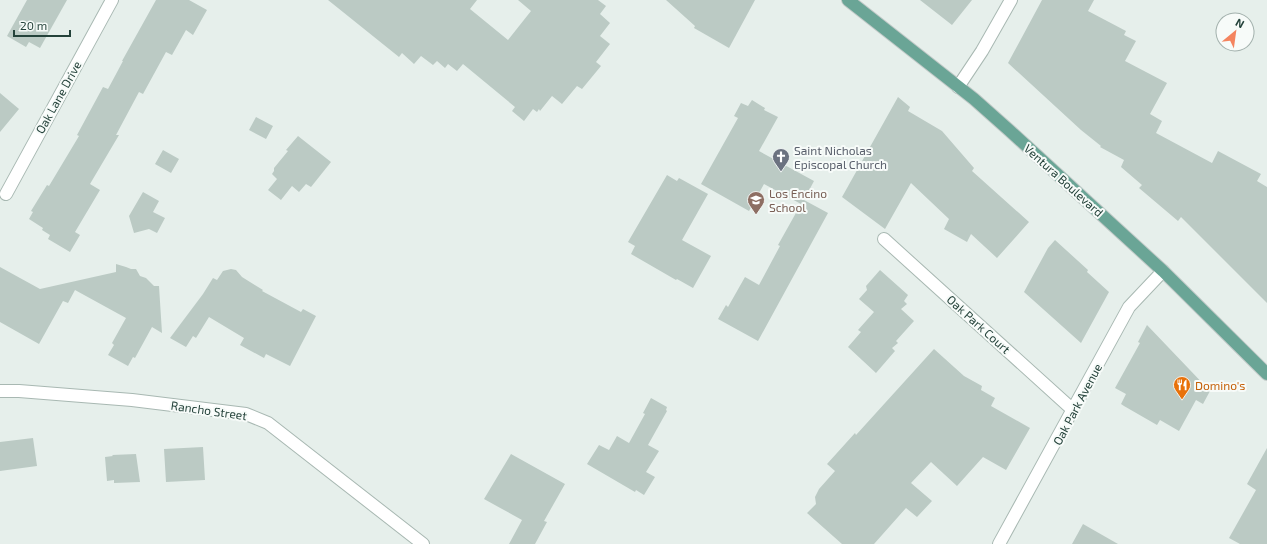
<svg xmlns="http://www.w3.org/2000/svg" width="1267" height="544" font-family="'Exo 2',sans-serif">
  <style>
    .building { fill: #bbcac4 }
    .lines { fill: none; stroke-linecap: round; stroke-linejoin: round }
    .minor-casing { stroke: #a8b8b2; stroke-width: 14 }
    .tertiary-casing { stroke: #a8b8b2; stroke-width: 14 }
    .primary-casing { stroke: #c2cac8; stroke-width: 14 }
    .minor { stroke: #fff; stroke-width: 12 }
    .tertiary { stroke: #fff; stroke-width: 12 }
    .primary { stroke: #6aa596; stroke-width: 12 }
    .labels { text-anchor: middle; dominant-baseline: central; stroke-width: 4; stroke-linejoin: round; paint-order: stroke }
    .street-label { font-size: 12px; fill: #24423a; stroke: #f7fbf9 }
    .worship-label { font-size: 12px; fill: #5b616d; stroke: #f7fbf9; text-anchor: start }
    .education-label { font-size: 12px; fill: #785e54; stroke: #f7fbf9; text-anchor: start }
    .food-label { font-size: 12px; fill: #c56008; stroke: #f7fbf9; text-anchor: start }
  </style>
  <rect width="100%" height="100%" fill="#e6efeb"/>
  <path class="building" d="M27 0H67L40 48 29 42 26 47 7 36Z
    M156 0H189L207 10 193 35 186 30 172 55 166 52 143 94 139 92 116 135H119L90 184 100 190 75 232 80 235 70 252 48 239 50 235 42 230 43 228 29 219 33 212 31 211 47 185 49 186 79 136 77 135 103 87 108 89 123 61H122Z
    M328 0H477L470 9 508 40 531 11 518 0H598L606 6 600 14 610 23 600 36 610 44 596 62 601 66 582 89 577 86 562 104 552 96 540 111 539 109 537 112 533 109 524 121 512 111 515 107 463 64 457 71 448 64 445 68 437 61 433 65 421 56 414 64 402 53 399 57Z
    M666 0H755L729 48 694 28 695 26Z
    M920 0H972L952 25Z
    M1042 0H1094L1088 11 1126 31 1124 35 1136 41 1125 61 1167 83 1150 114 1162 121 1156 133 1212 163 1218 151 1261 174 1257 181 1267 187V303L1181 217 1178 221 1139 188 1142 185 1121 167 1124 160 1100 147 1101 146 1081 130 1008 63Z
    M0 93 19 109 0 132Z
    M898 97 910 107 908 111 942 131 974 168 972 171 1029 222 997 258 971 234 967 242 944 229 949 219 911 183 885 229 842 197Z
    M752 100 765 108 764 110 778 117 759 151 814 181 804 200 828 213 758 341 718 319 726 305 728 307 745 277 759 285 780 246 778 245 801 204 764 184 749 211 701 184 738 118 734 116 741 103 748 106Z
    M256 117 273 126 266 139 249 130Z
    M298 136 331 162 311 187 306 184 299 192 292 186 281 200 268 190 277 179 272 174 274 171V168L288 151 286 150Z
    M163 150 179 159 171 173 155 164Z
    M667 175 677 181 679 178 708 194 682 240 711 256 693 288 677 279 676 280 631 254 635 246 628 242Z
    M143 192 159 201 153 212 165 218 157 233 149 229 134 233 129 216Z
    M1055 240 1088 270 1087 272 1109 292 1081 343 1024 292 1048 248Z
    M116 264 126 267 131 269H136L140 276 146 278 154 286H159L162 333 152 327 135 358 133 357 128 366 108 355 114 345 112 343 126 318 75 290 68 303 63 301 39 344 0 322V267L40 289 116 272Z
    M231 269 236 270 242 277 263 290 262 291 301 312 303 309 316 316 290 366 266 354 264 358 240 345 244 338 209 317 196 338 193 336 186 347 170 338 203 294 213 278 217 280 223 271Z
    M880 270 908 295 904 301 907 304 901 309 914 321 896 341 898 343 892 348 895 351 876 373 848 347 861 332 858 330 874 312 859 299 867 290 866 286Z
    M1147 325 1210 391 1203 404 1196 400 1179 431 1160 420 1157 425 1124 406 1121 404 1126 394 1115 388 1140 343 1138 342Z
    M934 349 964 376 982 386 981 390 995 398 991 406 1030 428 1006 470 983 457 957 486 931 462 911 483 932 501 917 517 906 508 874 544H842L807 513 816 504 815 497 819 489 835 471 827 464 855 433 856 435Z
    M651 398 667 407 666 410 667 411 648 445 659 451 646 472 655 477 644 495 636 490 635 492 587 464 599 445 609 450 617 436 629 443 645 414 643 413Z
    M33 438 37 466 0 471V442Z
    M203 447 205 480 166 482 164 449Z
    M1267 448V544H1240L1229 538 1256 490 1247 484Z
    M136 454 140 482 114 483V480L107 481 105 457 113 456 112 455Z
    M511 454 565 484 544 521 547 522 535 544H509L522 520 484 499Z
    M1083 524 1118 544H1072Z"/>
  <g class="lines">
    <defs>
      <path id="minor" d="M6 194 112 0
        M884 239 1073 410
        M0 391H19L132 400 246 414 268 423 423 544
        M999 544 1129 307 1163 271"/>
      <path id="tertiary" d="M958 87 982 51 1011 0"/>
      <path id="primary" d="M848 0 974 99 1010 131 1163 271 1267 374"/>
    </defs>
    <use href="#minor" class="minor-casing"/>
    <use href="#tertiary" class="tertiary-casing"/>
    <use href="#primary" class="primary-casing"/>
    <use href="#minor" class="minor"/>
    <use href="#tertiary" class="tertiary"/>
    <use href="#primary" class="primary"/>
  </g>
  <defs>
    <symbol id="church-pin" viewBox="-11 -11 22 30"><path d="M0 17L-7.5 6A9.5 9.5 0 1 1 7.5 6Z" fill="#6b7280" stroke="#f7fbf9"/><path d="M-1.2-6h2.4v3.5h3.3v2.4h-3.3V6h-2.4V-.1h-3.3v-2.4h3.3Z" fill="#fff"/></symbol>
    <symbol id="school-pin" viewBox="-11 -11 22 30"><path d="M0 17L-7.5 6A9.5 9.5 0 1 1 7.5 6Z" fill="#8d6e63" stroke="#f7fbf9"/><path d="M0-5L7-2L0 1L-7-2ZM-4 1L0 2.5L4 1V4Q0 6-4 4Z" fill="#fff"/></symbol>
    <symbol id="restaurant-pin" viewBox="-11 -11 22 30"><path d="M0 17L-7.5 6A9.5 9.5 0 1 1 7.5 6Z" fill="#e8710a" stroke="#f7fbf9"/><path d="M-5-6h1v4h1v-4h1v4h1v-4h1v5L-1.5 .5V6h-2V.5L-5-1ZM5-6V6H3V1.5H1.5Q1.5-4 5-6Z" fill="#fff"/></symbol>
  </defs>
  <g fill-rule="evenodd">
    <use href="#church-pin" x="771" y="147" width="20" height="27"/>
    <use href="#school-pin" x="746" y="190" width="20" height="27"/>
    <use href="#restaurant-pin" x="1172" y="375" width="20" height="27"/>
  </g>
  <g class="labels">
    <g class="street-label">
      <text transform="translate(58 97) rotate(-61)">Oak Lane Drive</text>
      <text transform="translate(1064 180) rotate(42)">Ventura Boulevard</text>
      <text transform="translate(979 324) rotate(42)">Oak Park Court</text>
      <text transform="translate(1077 404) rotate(-62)">Oak Park Avenue</text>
      <text transform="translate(209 410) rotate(8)">Rancho Street</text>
    </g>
    <g class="worship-label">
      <text x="794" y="150">Saint Nicholas<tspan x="794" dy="14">Episcopal Church</tspan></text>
    </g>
    <g class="education-label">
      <text x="769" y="193">Los Encino<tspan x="769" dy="14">School</tspan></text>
    </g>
    <g class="food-label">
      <text x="1195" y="385">Domino's</text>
    </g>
  </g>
  <g transform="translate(1235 32) rotate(29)"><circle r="19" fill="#f7fbf9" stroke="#a3b1ad"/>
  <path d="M0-3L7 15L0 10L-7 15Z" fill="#f4845f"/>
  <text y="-6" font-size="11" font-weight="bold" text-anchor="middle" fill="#24423a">N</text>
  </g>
  <path d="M14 30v6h56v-6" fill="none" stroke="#24423a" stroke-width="2"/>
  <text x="20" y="30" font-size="12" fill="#24423a" stroke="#f7fbf9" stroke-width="3" paint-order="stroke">20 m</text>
</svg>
